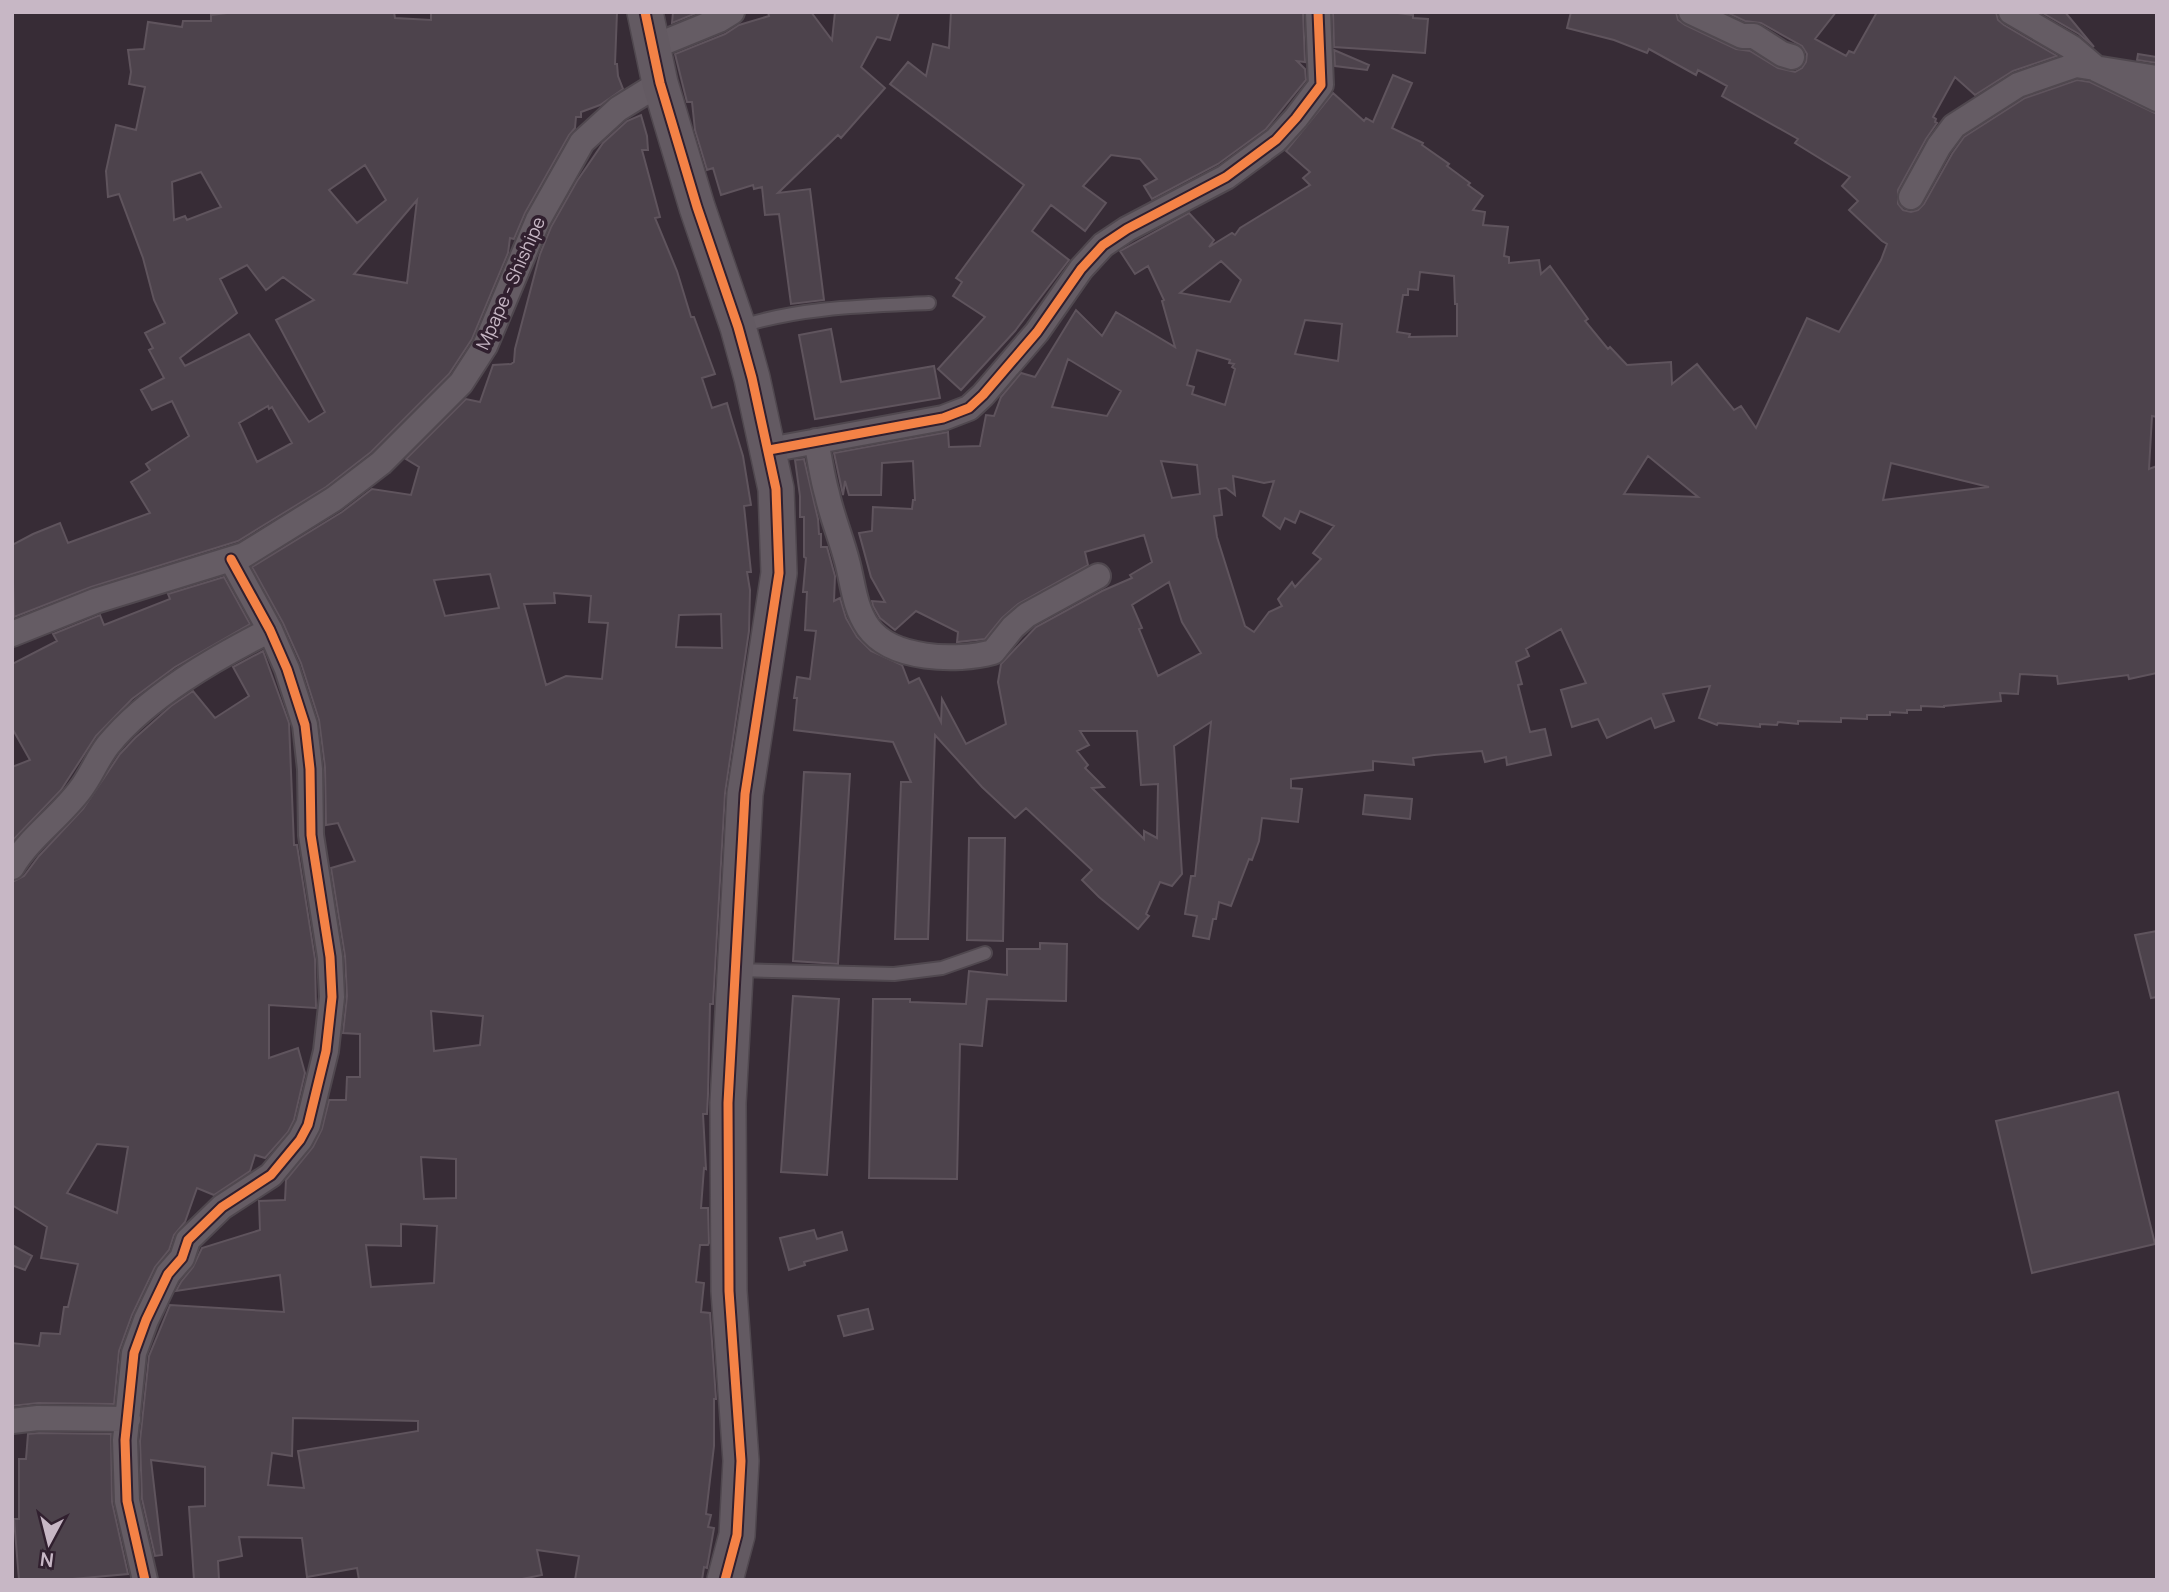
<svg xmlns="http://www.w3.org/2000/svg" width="2169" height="1592" font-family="Manrope,sans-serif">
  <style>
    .building { fill: #4d434c; stroke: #5f545d; stroke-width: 2; fill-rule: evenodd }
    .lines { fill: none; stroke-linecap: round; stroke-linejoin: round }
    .lane-casing { stroke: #50484f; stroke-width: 16 }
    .street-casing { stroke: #50484f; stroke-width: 28 }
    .secondary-casing { stroke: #50484f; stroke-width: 38 }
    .lane { stroke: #655c64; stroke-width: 12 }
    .street { stroke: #655c64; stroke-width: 24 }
    .secondary { stroke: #635a62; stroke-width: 35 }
    .cycleway-casing { stroke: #31202f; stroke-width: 13 }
    .cycleway { stroke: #f48246; stroke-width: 9 }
    .labels { text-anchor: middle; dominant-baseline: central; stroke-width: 7; stroke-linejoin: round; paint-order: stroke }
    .street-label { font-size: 18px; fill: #c7b7c5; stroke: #31202f }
  </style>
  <rect width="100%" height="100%" fill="#372c36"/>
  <path class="building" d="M235 12H394L395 18 431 20V12H617L615 64H617L618 76 623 89 600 105 581 112V117H576L575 128 569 135 525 213 514 239 510 238 508 253 472 339 449 374 371 452 326 487 238 541 91 587 14 617 12 545 33 534 60 523 68 543 150 513 131 482 150 470 146 464 189 436 172 401 152 410 141 390 164 378 149 350 153 348 145 333 165 323 154 300 143 258 119 194 108 197 106 171 116 125 136 130 145 87 129 84 131 72 128 50 144 49 148 22 182 27 183 21H211V15ZM365 165 386 200 357 223 329 190ZM201 172 221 207 187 220 185 216 174 220 172 182ZM417 200 407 283 354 274ZM247 265 266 290 283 277 314 300 276 320 325 412 309 422 249 334 185 366 180 358 237 313 220 279ZM268 406 269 409 272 407 292 443 257 462 239 423Z
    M673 12H699L672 23Z
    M768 12H811L832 40 835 12H899L890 40 877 37 861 67 885 88 841 138 838 135 778 193 810 189 824 300 791 304 779 214 765 215 762 187 754 189 753 185 721 195 713 168 707 170 695 130 692 102H687L675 54 725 34 739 25 769 16Z
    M951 12H1303L1305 62 1297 61 1305 69 1306 80 1266 129 1218 164 1152 199 1144 186 1157 179 1140 159 1111 155 1083 186 1106 203 1085 231 1051 205 1032 231 1069 260 1015 331 961 390 938 369 985 317 953 296 962 282 956 278 1024 185 890 84 908 62 926 76 933 44 949 48Z
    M1333 12H1390L1413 15V18L1428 19 1425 53 1334 47Z
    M1571 12H1676L1678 20 1685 25 1736 49 1750 51 1778 68 1795 72 1802 68 1806 62 1807 54 1802 46 1761 23 1745 21 1726 12H1836L1815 39 1846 56 1849 51 1854 53 1877 12H1996L1998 20 2004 25 2057 56 2013 71 1975 95 1955 77 1933 117 1936 119 1935 122 1937 123 1926 139 1898 190V204L1903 210 1911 212 1918 210 1924 204 1952 154 1964 137 2025 98 2077 80 2090 82 2157 114V417L2152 416 2149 469 2157 466V673L2129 679 2128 675 2058 684 2057 676 2020 674 2018 694 2000 693 2001 701 1944 706V707L1921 706V710H1907V713L1890 712V715H1867V719L1841 718V722L1798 721V724L1778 722 1777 725 1760 724V727L1718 723 1717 725 1699 718 1710 686 1663 694 1674 721 1655 728 1651 718 1607 738 1598 719 1572 727 1561 690 1586 683 1561 629 1526 649 1529 656 1516 662 1522 684 1518 685 1530 732 1545 729 1551 755 1507 765 1506 757 1485 762 1482 751 1434 755 1413 758 1414 765 1373 761V770L1291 779V788L1302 789 1298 822 1262 818 1259 841 1252 860 1249 859 1231 906 1219 902 1216 919H1213L1209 939 1193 936 1197 916 1185 914 1191 876H1195L1211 722 1174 746 1182 874 1172 886 1160 882 1146 914 1149 916 1138 929 1099 897 1082 880 1092 870 1026 808 1015 818 982 787 935 735 928 939H895L901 782H911L893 742 794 730 797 698H794L797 677 810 679 816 631 805 630 807 592H803L806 558 804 557V517H800V496L795 460 804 459 818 519 819 534H821V547H827L835 576 834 601 840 598 846 618 857 637 871 651 902 665 909 683 919 678 941 722 942 699 966 744 1006 724 998 682 1001 664 1036 627 1102 591 1132 578 1130 575 1152 562 1144 535 1085 552 1088 565 1018 604 1002 618 985 639 957 642 958 632 916 611 895 630 880 618 873 606 872 601 885 602 871 577 859 533 872 531 873 507 912 509 913 500H915L913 461 882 463 881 495H849L845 481 843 495 834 453 948 432 949 447 980 446 986 415 994 416 1001 397 1021 373 1035 377 1076 310 1102 336 1116 312 1175 347 1162 301 1164 300 1148 266 1135 274 1120 251 1189 213 1214 240 1209 247 1232 233 1235 235 1240 228 1310 185 1303 178 1310 172 1286 151 1333 93 1364 121 1366 118 1373 122 1393 75 1412 83 1392 128 1423 143 1422 145 1449 164 1447 166 1470 183 1468 185 1483 196 1473 210 1485 212 1483 225 1508 227 1504 256 1509 257V263L1539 260 1541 274 1550 266 1588 319 1585 321 1608 349 1610 347 1627 365 1671 362 1672 384 1697 364 1734 410 1741 406 1756 428 1807 318 1839 332 1881 260 1887 244 1882 241 1849 210 1858 201 1842 186 1850 177 1795 143 1798 139 1722 96 1727 86 1698 70 1696 75 1649 49 1647 53 1614 40 1567 28ZM1221 261 1241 280 1230 302 1180 293ZM1420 272 1454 276 1455 304H1457V336L1409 337 1410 334 1397 332 1403 295H1408V289L1418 290ZM1305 320 1342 324 1338 361 1295 354ZM1197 350 1230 360 1229 363 1234 364 1232 367 1235 369 1225 405 1192 394 1194 387 1187 385ZM1068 359 1121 391 1107 416 1052 407ZM1648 456 1698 497 1624 494ZM1161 461 1197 465 1200 494 1172 498ZM1891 463 1989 487 1883 500ZM1233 476 1264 483 1274 481 1263 516 1280 529 1285 518 1295 523 1300 511 1334 526 1313 553 1321 559 1295 587 1292 582 1278 599 1282 606 1269 612 1254 632 1245 626 1217 537 1214 516 1222 515 1219 489 1226 488 1235 495ZM1169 582 1182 622 1201 653 1158 676 1139 629 1142 628 1132 605ZM1080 731H1137L1141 785 1158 784 1157 838 1144 831V839L1092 788 1104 787 1085 768 1088 765 1077 751 1089 745Z
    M2041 12H2065L2094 47 2079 34Z
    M1334 50 1369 65 1367 70 1335 66Z
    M2138 54 2157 57V63L2137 60Z
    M641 115 647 136 648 150H642L660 217 655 218 677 271 691 317H694L715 374 702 378 712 408 727 403 731 417 743 456 751 505 744 506 751 572H747L750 590 749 631 725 793 713 1004H710L708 1094 707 1114H703L706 1169 704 1168 701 1208H708L709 1243 708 1245H700L696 1282 704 1283 701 1312 710 1313 716 1399H714V1446L706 1514 711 1515 708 1527 714 1528 707 1568 704 1567 702 1580H575L579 1556 537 1550 542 1575 517 1580H359L357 1568 307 1577 302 1538 239 1537 242 1556 218 1561 219 1580H194L189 1507 205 1506V1467L151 1460 162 1555 155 1556 142 1499 140 1441 149 1356 170 1305 284 1312 280 1275 176 1291 181 1282 193 1267 202 1248 260 1230 259 1201 285 1200 286 1180 313 1147 322 1129 329 1100H346L347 1077H360V1034L343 1033 347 996 345 956 331 868 355 861 338 823 326 825 325 767 319 720 301 663 283 623 252 567 342 512 372 489 411 495 419 467 406 459 466 399 480 402 493 365 511 364 514 362 515 349 540 254 551 227 577 181 603 143 627 121ZM490 574 499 608 445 616 434 580ZM554 593 591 596 589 622 608 623 602 679 566 676 546 685 524 604 555 603ZM721 614 722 648 676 647 679 615ZM431 1011 483 1016 480 1045 434 1051ZM421 1157 456 1159V1198L424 1199ZM401 1224 437 1226 434 1283 371 1287 366 1245 401 1246ZM293 1418 418 1421V1431L298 1451 304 1488 268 1485 272 1453 292 1456Z
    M831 329 841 382 934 366 940 398 815 419 799 335Z
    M224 577 250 624 175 667 132 699 96 736 61 790 12 841V767L30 760 12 728V664L57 641 53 634 100 615 104 625 170 599 168 594Z
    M263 651 289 723 294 845H297L315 959 316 1008 269 1005V1058L298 1048 305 1073 294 1120 288 1132 265 1158 255 1155 250 1171 214 1195 197 1188 185 1222 174 1235 169 1250 155 1267 132 1315 119 1351 114 1404 38 1403 12 1406V1343L39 1346 41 1333 60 1334 64 1307H68L78 1264 41 1258 47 1227 12 1205V882L24 876 39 856 83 809 120 754 135 738 171 706 193 691 215 718 249 696 233 667ZM97 1144 128 1147 117 1213 67 1193Z
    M804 772 850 774 838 964 793 961Z
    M1365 795 1412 799 1410 819 1363 814Z
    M969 838H1005L1003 941 967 940Z
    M2157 931V997L2151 998 2135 935Z
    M1040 943 1067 944 1066 1001 987 999 982 1046 960 1044 957 1179 869 1178 873 999H910V1002L966 1004 969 971 1007 975V949H1040Z
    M793 996 839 999 827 1175 781 1172Z
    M2118 1092 2155 1244 2032 1273 1996 1121Z
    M814 1230 817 1239 842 1232 847 1250 804 1262 805 1265 789 1270 780 1238Z
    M12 1245 32 1256 25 1270 12 1265Z
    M868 1309 873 1329 844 1336 838 1316Z
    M39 1433 111 1434 112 1502 128 1574 61 1580H19L14 1519H19V1459H26L28 1434Z"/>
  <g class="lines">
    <defs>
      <path id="lane" d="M742 326C802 307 866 306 929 303
        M737 970 894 974 942 968 985 953"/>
      <path id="street" d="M1691 12 1742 36H1754L1782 54 1792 57
        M2011 12 2071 47 2098 70 2157 99
        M653 47 719 20 732 12
        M1911 197 1939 146 1954 126 2018 85 2076 65 2157 78
        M816 441C820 459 822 477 827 494 832 517 841 538 847 561 853 583 854 607 868 627 891 660 957 662 993 652L1013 627 1027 615 1098 576
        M769 450 943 418 969 408 983 395 1037 332 1081 269 1103 245 1127 229 1226 177 1276 140 1296 118 1321 85 1318 12
        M12 634 95 601 244 555 334 499 381 463 461 383 485 346 538 220 582 142 618 109 660 83
        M12 867C30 837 59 818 80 790 91 776 97 759 108 745 148 696 215 658 270 630
        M12 1421 38 1418 128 1419
        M145 1580 127 1501 125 1440 134 1353 146 1320 168 1274 182 1258 188 1240 222 1207 271 1175 300 1140 308 1125 326 1051 332 997 330 957 311 835 310 769 305 725 287 669 270 630 231 559"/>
      <path id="secondary" d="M645 12 660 83 697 207 738 327 752 378 776 489 779 573 745 794 728 1103 729 1291 741 1461 737 1535 725 1580"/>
    </defs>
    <use href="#lane" class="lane-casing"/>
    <use href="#street" class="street-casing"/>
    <use href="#secondary" class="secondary-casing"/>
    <use href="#lane" class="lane"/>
    <use href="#street" class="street"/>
    <use href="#secondary" class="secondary"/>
    <defs>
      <path id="cycleway" d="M645 12 660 83 697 207 738 327 752 378 776 489 779 573 745 794 728 1103 729 1291 741 1461 737 1535 725 1580
        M769 450 943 418 969 408 983 395 1037 332 1081 269 1103 245 1127 229 1226 177 1276 140 1296 118 1321 85 1318 12
        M145 1580 127 1501 125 1440 134 1353 146 1320 168 1274 182 1258 188 1240 222 1207 271 1175 300 1140 308 1125 326 1051 332 997 330 957 311 835 310 769 305 725 287 669 270 630 231 559"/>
    </defs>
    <use href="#cycleway" class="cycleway-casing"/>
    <use href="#cycleway" class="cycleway"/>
  </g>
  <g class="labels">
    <g class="street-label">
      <text transform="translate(510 283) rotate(-66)">Mpape - Shishipe</text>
    </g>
  </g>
  <rect width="2169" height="1592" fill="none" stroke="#c7b7c5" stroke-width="28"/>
  <g transform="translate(49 1543) rotate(187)" stroke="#31202f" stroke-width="5" paint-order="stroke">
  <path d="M0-5L12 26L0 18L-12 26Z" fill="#c7b7c5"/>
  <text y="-10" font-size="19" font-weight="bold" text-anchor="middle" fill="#c7b7c5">N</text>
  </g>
</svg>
